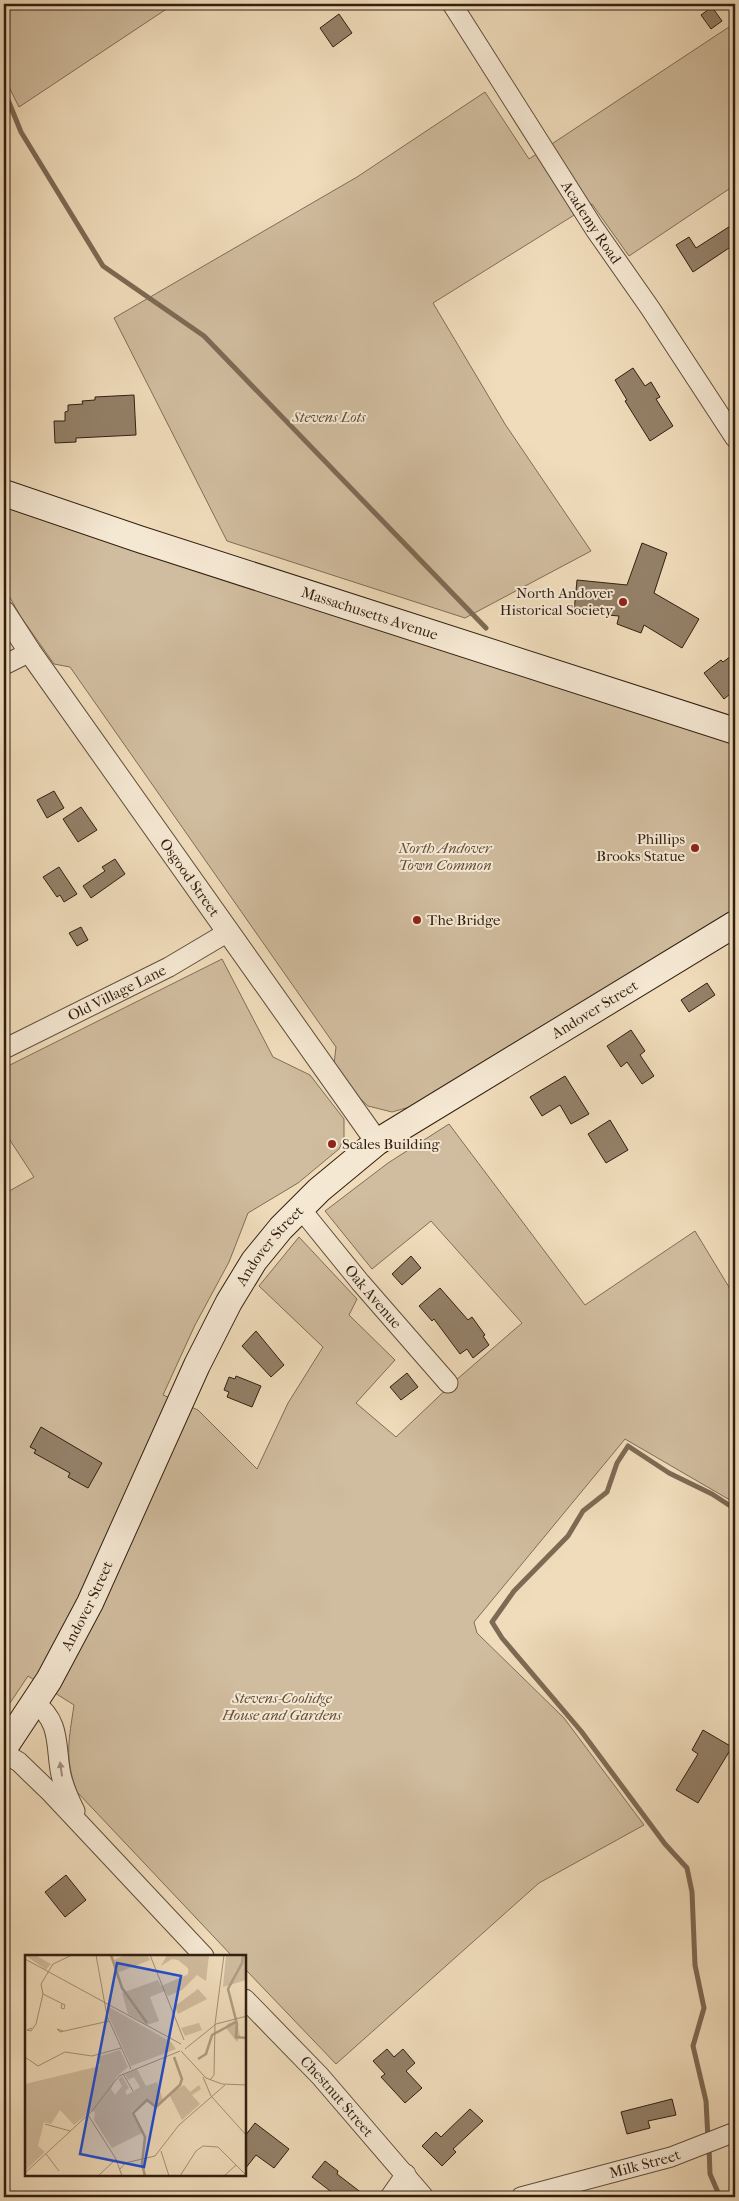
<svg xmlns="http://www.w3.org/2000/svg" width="739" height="2201" font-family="'IM FELL French Canon',serif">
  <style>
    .park { fill: #d0bc9e; stroke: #806e57 }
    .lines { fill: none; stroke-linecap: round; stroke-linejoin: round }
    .stream { stroke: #7d6a54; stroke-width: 5 }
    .building { fill: #948169; stroke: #311f10 }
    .minor-casing { stroke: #614e3b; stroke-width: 21 }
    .tertiary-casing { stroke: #614e3b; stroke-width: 24 }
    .secondary-casing { stroke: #311f10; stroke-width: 28 }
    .minor { stroke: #f5e8d3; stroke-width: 19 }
    .tertiary { stroke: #f5e8d3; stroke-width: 22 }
    .secondary { stroke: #f5e8d3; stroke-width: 26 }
    .oneway { fill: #9d8e7b }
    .poi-dot { fill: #8f2418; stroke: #f5e8d3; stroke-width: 2 }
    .labels { text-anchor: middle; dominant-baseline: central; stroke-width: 4; stroke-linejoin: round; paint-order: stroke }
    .street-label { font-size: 15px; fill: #311f10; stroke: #f5e8d3 }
    .park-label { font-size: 15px; font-style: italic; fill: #614e3b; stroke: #f5e8d3 }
    .poi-label { font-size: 15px; fill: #311f10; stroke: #f5e8d3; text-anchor: end }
    .inset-river { fill: none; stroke: #af9c81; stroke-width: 2.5 }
    .inset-road { fill: none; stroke: #a49077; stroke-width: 1 }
    .view { fill: #1d4ed8; fill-opacity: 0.15; stroke: #1d4ed8; stroke-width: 2.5 }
    .inset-edge { fill: none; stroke: #311f10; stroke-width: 2.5 }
  </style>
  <rect width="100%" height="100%" fill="#f0dcbb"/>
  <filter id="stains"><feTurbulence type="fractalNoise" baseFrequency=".004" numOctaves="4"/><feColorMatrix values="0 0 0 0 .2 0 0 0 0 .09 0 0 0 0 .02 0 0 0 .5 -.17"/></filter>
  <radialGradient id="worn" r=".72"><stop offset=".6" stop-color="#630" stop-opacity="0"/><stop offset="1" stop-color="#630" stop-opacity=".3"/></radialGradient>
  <path class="park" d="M4 4H174L19 107 4 77Z
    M735 23V185L629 256 592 204 433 303 505 424 591 551 465 618 227 541 114 318 357 177 485 92 529 159Z
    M4 506 735 743V910L413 1106 392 1112 368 1106 351 1090 334 1064 336 1047 70 667 54 664 21 617 4 587Z
    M222 959 273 1057 310 1075 344 1119V1139L339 1149 298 1183 248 1213 229 1262 195 1325 163 1395 198 1410 257 1469 288 1403 323 1347 259 1286 299 1237 357 1299 349 1315 395 1360 356 1403 396 1437 455 1381 522 1323 431 1221 372 1269 325 1211 388 1163 449 1124 585 1305 695 1231 735 1297V1503L625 1439 474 1622 477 1633 564 1718 644 1825 539 1883 336 2064 245 1969V1956H232L77 1792C64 1757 69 1740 74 1705L28 1676 4 1712V1194L34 1177 4 1131V1068Z"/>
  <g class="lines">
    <path class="stream" d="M4 90 21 132 103 266 204 336 486 628
      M708 2139 706 2101 693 2046 704 2008 695 1965 692 1892 687 1868 665 1844 581 1731 502 1638 492 1622 514 1591 568 1536 583 1511 607 1492 617 1463 628 1446 669 1473 712 1494 735 1509
      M709 2147 710 2174 720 2197"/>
  </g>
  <path class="building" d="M712 7 722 21 711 29 701 15Z
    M339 14 352 33 333 47 320 28Z
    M735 223V244L693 272 676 245 689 237 696 248Z
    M633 368 645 386 651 382 660 397 656 399 673 426 650 441 625 401 627 400 615 380Z
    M134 395 136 435 76 438V442L55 443 54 421H65V412L68 411V405L83 404 82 401 95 400V397Z
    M642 543 667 553 654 593 699 619 682 648 644 625 641 633 617 624 619 616 574 612 577 580 627 585Z
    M735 653V690L724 699 704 673 721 660 723 662Z
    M54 791 64 808 47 818 37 800Z
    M81 807 97 830 78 842 63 819Z
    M115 859 125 874 91 898 83 886 105 871 102 867Z
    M59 867 77 894 64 902 60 895 57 897 43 877Z
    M81 927 88 940 77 946 69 933Z
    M707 983 715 995 689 1012 681 1000Z
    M631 1030 645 1051 640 1055 654 1076 642 1084 627 1062 621 1067 607 1046Z
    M565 1076 589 1114 571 1124 560 1105 542 1116 530 1097Z
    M610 1120 628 1150 606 1163 588 1134Z
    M411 1256 421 1268 402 1285 392 1274Z
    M440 1288 468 1320 472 1317 485 1335 483 1336 489 1345 473 1358 467 1349 460 1354 434 1319 432 1321 419 1306Z
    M256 1331 284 1365 271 1377 242 1346Z
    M407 1373 418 1387 401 1400 390 1387Z
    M236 1376 261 1386 252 1407 227 1397 229 1392 224 1390 229 1377 235 1379Z
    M41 1427 102 1463 88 1488 68 1477 70 1473 34 1453 36 1450 30 1447Z
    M703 1730 732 1747 698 1803 676 1790 698 1754 692 1750Z
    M66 1875 86 1900 65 1917 45 1892Z
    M387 2049 394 2057 403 2049 415 2063 406 2071 422 2088 405 2103 381 2077 385 2074 373 2061Z
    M672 2099 676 2115 648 2121 650 2128 627 2134 621 2112Z
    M470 2109 483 2121 453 2149 456 2152 442 2166 422 2146 436 2132 441 2137Z
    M255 2123 289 2149 274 2168 256 2155 245 2169V2136Z
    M325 2161 338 2171 337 2174 367 2197H338L312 2177Z"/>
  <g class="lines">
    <defs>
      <g id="minor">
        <path id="s1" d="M452 4 594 228 650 308 735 438"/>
        <path d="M4 665 30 652"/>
        <path id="s2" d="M4 1049 169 967 228 932"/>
        <path id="s3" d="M300 1208 360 1282 448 1383"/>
        <path d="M34 1702C62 1722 55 1747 61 1775 64 1788 69 1799 75 1811"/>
        <path d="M4 1753 19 1762 51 1793 204 1956"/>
        <path id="s4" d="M245 1999 320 2076 424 2197"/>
        <path d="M390 2197 406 2174"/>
        <path id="s5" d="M521 2197 671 2157 735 2132"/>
      </g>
      <g id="tertiary">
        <path id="s6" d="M4 612 30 652 377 1142"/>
      </g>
      <g id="secondary">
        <path id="s7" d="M4 493 139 539 735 731"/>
        <path id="s8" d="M4 1748 49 1680 90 1603 197 1365 229 1302 254 1261 281 1228 319 1190 377 1142 735 924"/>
      </g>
    </defs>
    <use href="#minor" class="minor-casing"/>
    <use href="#tertiary" class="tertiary-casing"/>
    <use href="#secondary" class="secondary-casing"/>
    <use href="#minor" class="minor"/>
    <use href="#tertiary" class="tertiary"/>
    <use href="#secondary" class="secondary"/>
  </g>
  <defs><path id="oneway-solid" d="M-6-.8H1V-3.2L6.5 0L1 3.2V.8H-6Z" transform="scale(1.25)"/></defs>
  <use class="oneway" href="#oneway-solid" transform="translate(61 1769) rotate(-98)"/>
  <g class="poi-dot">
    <circle cx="623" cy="602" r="5"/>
    <circle cx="695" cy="848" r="5"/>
    <circle cx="417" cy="920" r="5"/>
    <circle cx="332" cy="1144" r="5"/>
  </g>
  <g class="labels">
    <g class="street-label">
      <text stroke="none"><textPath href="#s1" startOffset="259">Academy Road</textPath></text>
      <text stroke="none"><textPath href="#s7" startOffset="385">Massachusetts Avenue</textPath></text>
      <text stroke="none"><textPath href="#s6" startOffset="324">Osgood Street</textPath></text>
      <text stroke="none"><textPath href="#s2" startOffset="126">Old Village Lane</textPath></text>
      <text stroke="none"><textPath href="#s8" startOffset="975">Andover Street</textPath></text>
      <text stroke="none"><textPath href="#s8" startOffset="570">Andover Street</textPath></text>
      <text stroke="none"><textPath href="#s3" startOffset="115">Oak Avenue</textPath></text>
      <text stroke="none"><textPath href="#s8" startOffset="165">Andover Street</textPath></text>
      <text stroke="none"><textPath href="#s4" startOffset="134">Chestnut Street</textPath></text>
      <text stroke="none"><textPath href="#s5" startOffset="128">Milk Street</textPath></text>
    </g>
    <g class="park-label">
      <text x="329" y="417">Stevens Lots</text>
      <text x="445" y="848">North Andover<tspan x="445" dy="17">Town Common</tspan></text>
      <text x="282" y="1698">Stevens-Coolidge<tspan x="282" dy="17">House and Gardens</tspan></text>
    </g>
    <g class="poi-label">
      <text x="613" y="593">North Andover<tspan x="613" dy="17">Historical Society</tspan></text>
      <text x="685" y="839">Phillips<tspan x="685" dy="17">Brooks Statue</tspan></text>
      <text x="427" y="920" text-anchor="start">The Bridge</text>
      <text x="342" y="1144" text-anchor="start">Scales Building</text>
    </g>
  </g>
  <g transform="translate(25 1955)">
    <rect width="221" height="221" fill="#f0dcbb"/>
    <path d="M142 0H183L162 22 164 14 153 5 147 4 136 11Z" fill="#d0bc9e"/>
    <path d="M174 68 177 75 160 81 156 73Z" fill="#d0bc9e"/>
    <path d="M211 65 215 81 212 87 201 73 202 69Z" fill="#d0bc9e"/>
    <path d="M173 34 182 44 153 59 150 51Z" fill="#d0bc9e"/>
    <path d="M0 0H10L26 9 21 15ZM100 0H122L125 5 92 18 89 5ZM161 0H184L181 26 172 20 157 35 143 41 140 36 125 42 134 66 122 70 103 59 97 38 133 25 136 31 164 19ZM201 0H221V25L198 32ZM84 52 146 87 151 94 106 111 84 62ZM95 95 103 112 91 122 86 134 90 140 97 131 93 124 97 121 104 133 100 136 102 140 115 132 109 122 103 125 100 119 112 114 121 131 132 127 138 145 132 152 122 144 106 157 117 178 87 193 69 165 70 158 67 155 49 170 35 155 26 169 19 167 13 191 20 197 0 216V129L75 111 72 102ZM159 130 165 137 174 130 176 134 167 140 175 149 157 165 144 139Z" fill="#d0bc9e"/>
    <path class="inset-river" d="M86 0 97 33 122 68M218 0 217 8 203 34 212 69 211 82 222 83M173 104 181 99 187 80 211 67M120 221 117 209 120 182 108 158 122 145 131 152 155 130 157 124 149 102"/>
    <path class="inset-road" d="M71 0 82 61 106 114M125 0 159 85M0 4 156 89M37 49 36 53 39 54 40 50 18 39 16 29 28 9 47 0M7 73 2 75 6 76 11 69 18 39M38 76 32 74 35 77 84 66M160 94 191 69 222 61M156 96 181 123 197 129 222 130M0 102 13 111 40 97 67 101 96 93M98 119 108 136M178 122 186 141 222 181M185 125 189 120 190 69 199 0M63 160 91 204 97 221M20 169 45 176M136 196 144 221M21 199 34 216M95 214 100 208 130 201 154 170 200 130M0 218 67 156 94 121 155 96M73 221 91 204M155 221 171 196 178 191 193 192 211 210M199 221 211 210 222 221"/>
    <path class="view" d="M92 8 156 21 119 212 55 199Z"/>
    <rect width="221" height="221" class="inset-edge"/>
  </g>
  <rect width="739" height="2201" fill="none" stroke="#f0dcbb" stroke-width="20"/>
  <rect x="5" y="5" width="729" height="2191" fill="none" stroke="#311f10" stroke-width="2.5"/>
  <rect x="10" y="10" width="719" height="2181" fill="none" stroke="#311f10"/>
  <rect width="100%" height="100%" filter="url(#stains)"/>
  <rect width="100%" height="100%" fill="url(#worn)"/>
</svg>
